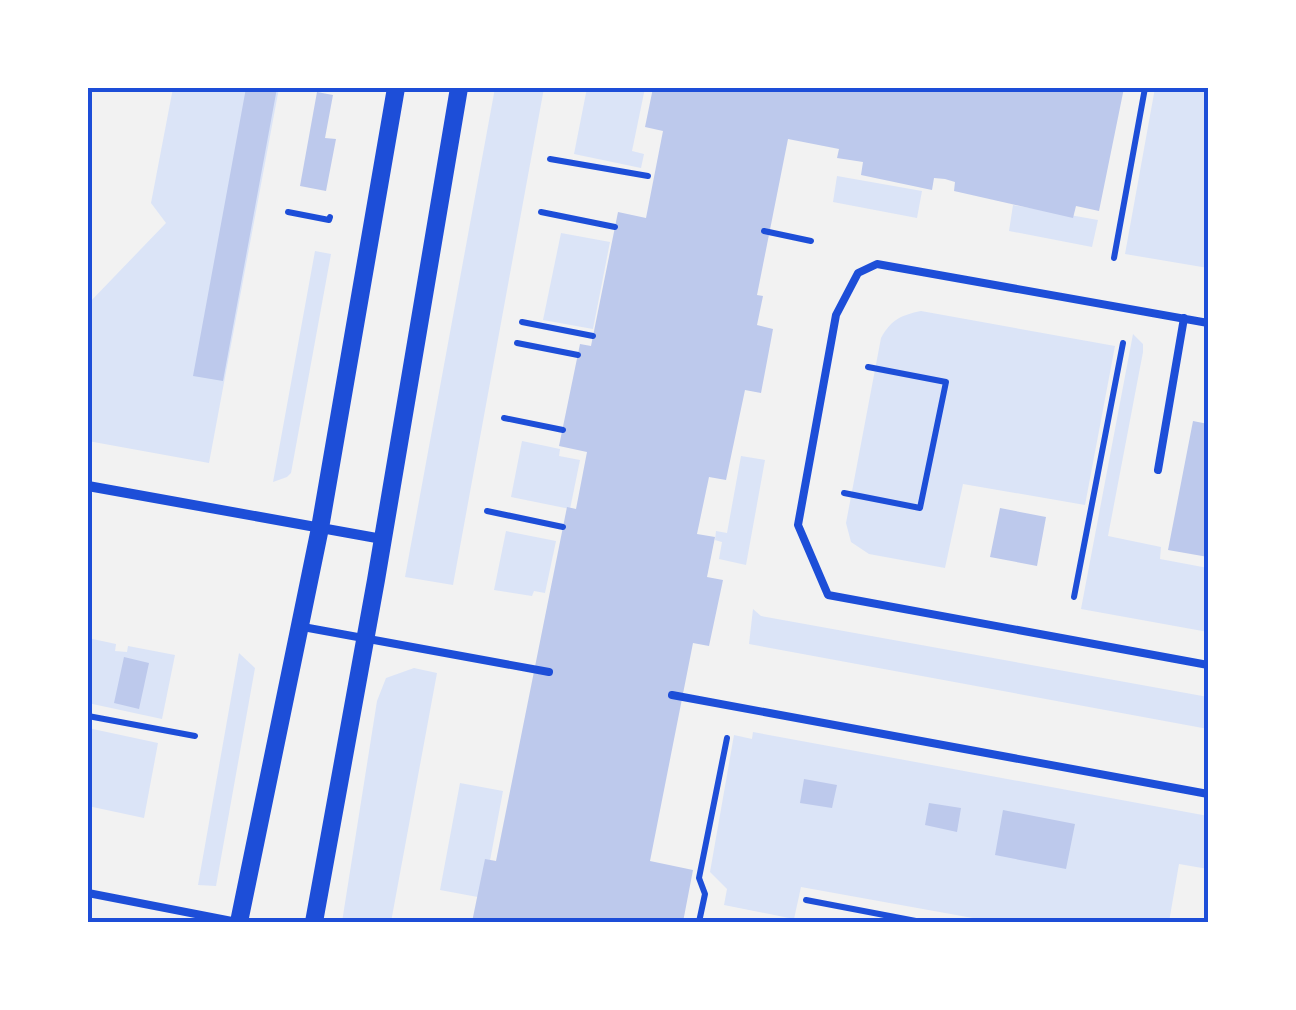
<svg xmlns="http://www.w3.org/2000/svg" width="1296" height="1010" font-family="'Noto Sans',sans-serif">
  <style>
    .green { fill: #dbe4f7 }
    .building { fill: #bdc9ec }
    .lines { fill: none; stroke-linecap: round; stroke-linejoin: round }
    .path { stroke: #1d4ed8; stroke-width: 6 }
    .service { stroke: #1d4ed8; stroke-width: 8 }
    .minor { stroke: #1d4ed8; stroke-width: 10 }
    .tertiary { stroke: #1d4ed8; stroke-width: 18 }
    .neatline { fill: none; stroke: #1d4ed8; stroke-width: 4 }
  </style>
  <rect width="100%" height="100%" fill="#f2f2f2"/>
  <path class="green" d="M173 88H279L209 463 88 441V304L166 223 151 203Z
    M495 88H544L453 585 405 577Z
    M587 88H645L632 151 644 154 641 168 574 154Z
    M1155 88H1208V268L1125 254Z
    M837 176 922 191 917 218 833 202Z
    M1013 205 1098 220 1092 247 1009 231Z
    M561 233 610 242 593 329 543 320Z
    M315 251 331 254 291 473 287 477 273 482Z
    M921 311 1115 346 1085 505 963 484 945 568 869 554 851 542 846 523 881 338C891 320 901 315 921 311Z
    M1133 334 1143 344V352L1108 536 1161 547 1160 559 1208 568V632L1081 609Z
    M522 441 560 449 559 456 580 460 570 509 511 497Z
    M741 456 765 460 746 565 719 559 722 542 715 540 716 531 727 533Z
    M506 531 556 541 545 593 534 591 532 596 494 590Z
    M753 609 761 616 1208 697V729L749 644Z
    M88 638 116 644 115 651 127 652 128 646 175 655 162 719 88 703Z
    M239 653 255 668 216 886 198 885Z
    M414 668 437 673 391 922H342L377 701 386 678Z
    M88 728 158 743 144 818 88 806Z
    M753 732 1208 816V869L1179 864 1169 922H995L801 887 794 919 724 905 727 889 710 872 734 735 752 739Z
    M460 783 503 791 483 898 440 890Z"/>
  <path class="building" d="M246 88H277L223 381 193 376Z
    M653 88H1124L1099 211 1076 206 1073 218 954 191 955 182 945 179 934 178 932 190 861 175 863 162 837 158 839 149 788 139 757 295 763 296 757 325 773 329 771 340 761 393 745 390 726 480 709 477 697 534 715 537 707 577 723 580 709 646 693 643 650 861 693 870 683 922H472L485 859 496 861 567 507 576 509 587 452 559 446 580 344 591 346 618 212 646 218 663 131 645 127Z
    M317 92 333 95 325 138 336 139 326 191 300 186Z
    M1193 421 1208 424V557L1168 550Z
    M1000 508 1046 517 1037 566 990 557Z
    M124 657 149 663 139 709 114 703Z
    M804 779 837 785 832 808 800 803Z
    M929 803 961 808 957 832 925 825Z
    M1003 810 1075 824 1066 869 995 855Z"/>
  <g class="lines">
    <path class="path" d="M550 159 648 176
      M288 212 329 220 330 217
      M541 212 615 227
      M764 231 811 241
      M1114 258 1145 88
      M522 322 593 336
      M517 343 578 355
      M504 418 563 430
      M844 493 920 508 946 382 868 367
      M487 511 563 527
      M1074 597 1123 343
      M88 716 195 736
      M806 900 921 922
      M699 922 705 894 699 878 727 738"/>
    <path class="service" d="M1208 323 877 264 858 273 836 315 798 525 828 595 1208 665
      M1158 470 1184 318
      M303 627 549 672
      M672 695 1208 794
      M88 893 237 922"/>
    <path class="minor" d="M88 486 382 539"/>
    <path class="tertiary" d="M239 922 320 528 396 88
      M314 922 376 580 459 88"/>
  </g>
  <rect width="1296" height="1010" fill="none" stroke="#ffffff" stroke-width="180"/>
  <rect x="90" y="90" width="1116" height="830" class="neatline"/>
</svg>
